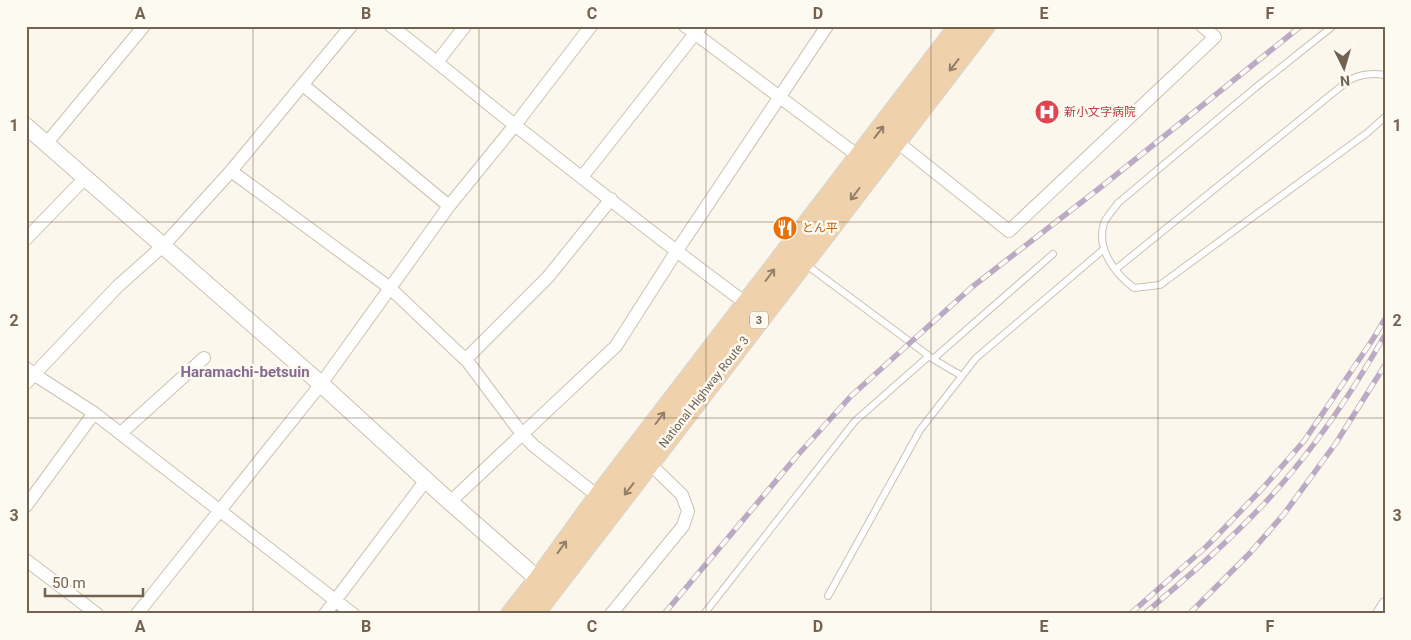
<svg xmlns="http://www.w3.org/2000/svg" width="1411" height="640" font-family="Roboto,'Noto Sans JP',sans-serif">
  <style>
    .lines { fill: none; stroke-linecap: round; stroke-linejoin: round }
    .service-casing { stroke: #ccc1b3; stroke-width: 8 }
    .minor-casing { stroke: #ccc1b3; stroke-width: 14 }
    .tertiary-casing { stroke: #ccc1b3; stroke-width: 18 }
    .trunk-casing { stroke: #d8d3ce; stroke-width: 23 }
    .service { stroke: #fff; stroke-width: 6 }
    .minor { stroke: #fff; stroke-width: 12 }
    .tertiary { stroke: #fff; stroke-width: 16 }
    .trunk { stroke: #efd2ac; stroke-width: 21 }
    .rail-casing { stroke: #bcaac4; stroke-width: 5.5 }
    .rail { stroke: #fdfaf2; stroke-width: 4; stroke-dasharray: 11; stroke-linecap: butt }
    .oneway { stroke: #937e68 }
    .grid { fill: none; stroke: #746251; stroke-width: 1; stroke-opacity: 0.55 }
    .labels { text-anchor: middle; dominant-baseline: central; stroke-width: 5; stroke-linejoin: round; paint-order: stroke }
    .shield { fill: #fdfaf2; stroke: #9d9081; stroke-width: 1 }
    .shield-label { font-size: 11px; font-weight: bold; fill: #746251 }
    .health-label { font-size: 12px; fill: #be3a42; stroke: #fdfaf2; text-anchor: start }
    .food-label { font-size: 12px; fill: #c56008; stroke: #fdfaf2; text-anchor: start }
    .street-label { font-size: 12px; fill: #746251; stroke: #fdfaf2 }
    .quarter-label { font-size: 15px; font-weight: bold; fill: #87698f; stroke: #fdfaf2 }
    .neatline { fill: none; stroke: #746251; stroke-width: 2 }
    .grid-label { font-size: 16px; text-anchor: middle; font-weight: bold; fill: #746251 }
  </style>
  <rect width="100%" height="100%" fill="#fbf7ec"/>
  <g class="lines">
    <defs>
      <path id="service" d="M1333 26 1255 88 1118 203C1114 209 1107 216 1104 223 1096 248 1114 273 1134 288L1160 285 1367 133 1385 117
        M804 263 933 359 1053 254
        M1116 269 1349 80C1362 74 1371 73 1385 75
        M933 359 962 376
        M828 596 920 430 976 358 1104 249
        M704 614 855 421 929 356"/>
      <path id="minor" d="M391 26C433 58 474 93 516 126 594 187 672 249 751 307
        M685 26 865 161
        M438 61 465 26
        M303 85 449 206
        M896 141 1009 231 1215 37 1202 26
        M46 144 144 26
        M231 171 390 288 468 362 522 434 534 446 599 497
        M582 177 701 26
        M26 239 85 178
        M466 359 548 277 611 199
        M26 368 35 375 94 413
        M26 383 118 286 163 246 231 171 351 26
        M121 433 204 358
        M450 502 616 346 676 252 827 26
        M26 506 94 413 353 614
        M26 560 97 614
        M137 614 321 384 449 206 515 125 591 26
        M325 614 426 480
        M611 614 683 526 688 511 682 495 645 459
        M1379 614 1385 604"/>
      <path id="tertiary" d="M26 126 321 384 450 502 547 587"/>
      <path id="trunk" d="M512 614 539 580 599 497 960 26
        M533 614 984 26"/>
    </defs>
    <use href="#service" class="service-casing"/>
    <use href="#minor" class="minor-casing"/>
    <use href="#tertiary" class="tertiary-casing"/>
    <use href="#trunk" class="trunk-casing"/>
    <use href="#service" class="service"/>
    <use href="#minor" class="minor"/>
    <use href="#tertiary" class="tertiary"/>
    <use href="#trunk" class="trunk"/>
    <defs>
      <path id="rail" d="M664 614 796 457 851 396 972 287 1101 187 1301 26
        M1130 614 1207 546 1262 489 1304 441 1373 339 1385 319
        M1144 614C1189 576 1234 537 1273 494 1316 446 1353 391 1385 335
        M1189 614 1250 553 1284 514 1336 443 1385 365"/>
    </defs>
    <use href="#rail" class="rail-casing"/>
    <use href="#rail" class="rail"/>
  </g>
  <defs><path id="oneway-shaft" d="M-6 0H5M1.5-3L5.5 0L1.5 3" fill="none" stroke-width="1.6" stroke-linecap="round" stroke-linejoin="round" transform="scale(1.25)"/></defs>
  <g class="oneway">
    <use href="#oneway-shaft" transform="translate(954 65) rotate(128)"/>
    <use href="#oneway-shaft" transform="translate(879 132) rotate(-52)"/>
    <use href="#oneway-shaft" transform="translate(855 194) rotate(127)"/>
    <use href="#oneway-shaft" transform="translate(770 275) rotate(-53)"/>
    <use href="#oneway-shaft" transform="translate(660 418) rotate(-53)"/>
    <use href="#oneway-shaft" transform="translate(629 489) rotate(128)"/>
    <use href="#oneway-shaft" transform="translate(562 547) rotate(-54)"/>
  </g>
  <path class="grid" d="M253 26V614M479 26V614M706 26V614M931 26V614M1158 26V614M26 222H1385M26 418H1385"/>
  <defs>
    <symbol id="hospital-disc" viewBox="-11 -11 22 22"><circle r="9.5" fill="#e0444e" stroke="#fdfaf2"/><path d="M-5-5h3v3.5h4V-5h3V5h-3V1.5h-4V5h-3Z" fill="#fff"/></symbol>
    <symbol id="restaurant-disc" viewBox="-11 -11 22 22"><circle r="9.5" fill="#e8710a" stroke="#fdfaf2"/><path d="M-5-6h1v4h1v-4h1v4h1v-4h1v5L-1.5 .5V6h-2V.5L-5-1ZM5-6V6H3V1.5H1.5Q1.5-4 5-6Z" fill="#fff"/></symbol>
  </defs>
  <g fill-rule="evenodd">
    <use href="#hospital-disc" x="1033" y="98" width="28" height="28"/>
    <use href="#restaurant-disc" x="771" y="214" width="28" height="28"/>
  </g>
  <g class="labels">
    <rect class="shield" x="750" y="311.5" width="18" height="17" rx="4"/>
    <g class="shield-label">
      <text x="759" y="320">3</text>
    </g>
    <g class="health-label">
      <text x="1064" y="112">新小文字病院</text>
    </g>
    <g class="food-label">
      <text x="802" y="228">とん平</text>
    </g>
    <g class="street-label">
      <text transform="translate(704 392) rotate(-52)">National Highway Route 3</text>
    </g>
    <g class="quarter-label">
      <text x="245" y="372">Haramachi-betsuin</text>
    </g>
  </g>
  <rect width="1411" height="640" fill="none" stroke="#fdfaf2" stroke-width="55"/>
  <g transform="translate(1344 68) rotate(175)" stroke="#fdfaf2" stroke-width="4" paint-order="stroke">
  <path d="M0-4L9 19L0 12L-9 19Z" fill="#746251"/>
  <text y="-8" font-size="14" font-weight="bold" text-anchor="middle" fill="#746251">N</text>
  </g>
  <path d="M45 588v8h98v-8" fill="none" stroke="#746251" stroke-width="2.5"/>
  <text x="52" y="588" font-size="15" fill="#746251" stroke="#fdfaf2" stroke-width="4" paint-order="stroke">50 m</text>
  <rect x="28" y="28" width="1356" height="584" class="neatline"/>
  <g class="grid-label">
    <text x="140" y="19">A</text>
    <text x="366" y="19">B</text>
    <text x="592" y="19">C</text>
    <text x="818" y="19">D</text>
    <text x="1044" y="19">E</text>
    <text x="1270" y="19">F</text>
    <text x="14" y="131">1</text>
    <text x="1397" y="131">1</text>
    <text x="14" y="326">2</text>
    <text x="1397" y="326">2</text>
    <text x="14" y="521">3</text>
    <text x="1397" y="521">3</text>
    <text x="140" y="632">A</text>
    <text x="366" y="632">B</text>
    <text x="592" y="632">C</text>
    <text x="818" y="632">D</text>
    <text x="1044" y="632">E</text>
    <text x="1270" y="632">F</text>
  </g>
</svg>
